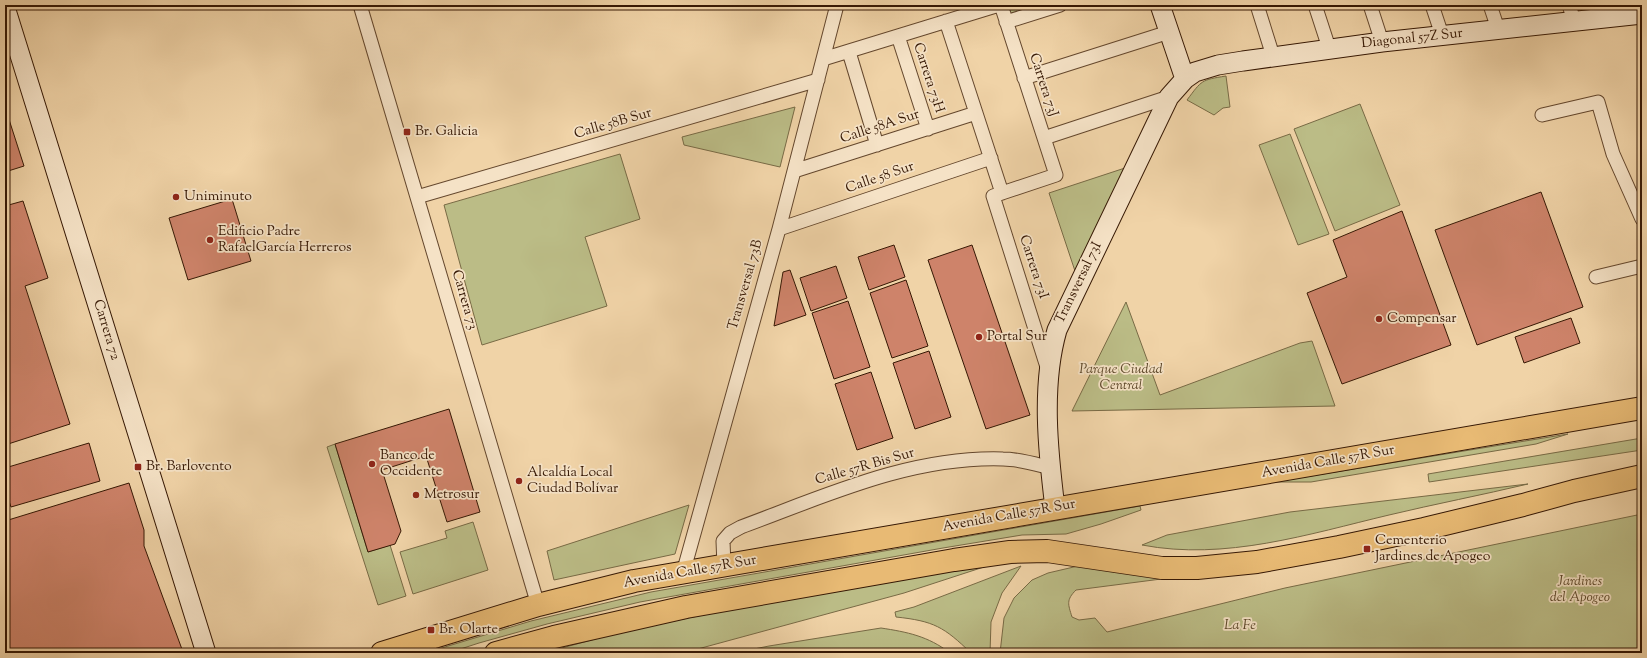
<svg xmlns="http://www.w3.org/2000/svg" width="1647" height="658" font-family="'Sorts Mill Goudy',serif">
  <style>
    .green { fill: #bbbc86; stroke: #786a45 }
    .building { fill: #ce836a; stroke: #361804 }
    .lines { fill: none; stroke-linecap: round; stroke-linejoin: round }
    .street-casing { stroke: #64472d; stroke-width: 15 }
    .secondary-casing { stroke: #361804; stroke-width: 21 }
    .highway-casing { stroke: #361804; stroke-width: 24 }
    .street { stroke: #f5e2c6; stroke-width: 13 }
    .secondary { stroke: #f5e2c6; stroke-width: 19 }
    .highway { stroke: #e8ba74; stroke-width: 22 }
    .poi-dot { fill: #8f2418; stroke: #f5e2c6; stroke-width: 1.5 }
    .labels { text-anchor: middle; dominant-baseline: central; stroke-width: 3.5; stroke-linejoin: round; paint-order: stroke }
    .street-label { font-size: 14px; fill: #361804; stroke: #f5e2c6 }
    .poi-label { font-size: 14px; fill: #361804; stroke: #f5e2c6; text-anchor: start }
    .park-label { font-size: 14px; font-style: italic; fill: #5e492b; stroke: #f5e2c6 }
  </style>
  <rect width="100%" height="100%" fill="#f0d3a7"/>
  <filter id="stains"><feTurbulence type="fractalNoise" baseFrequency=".005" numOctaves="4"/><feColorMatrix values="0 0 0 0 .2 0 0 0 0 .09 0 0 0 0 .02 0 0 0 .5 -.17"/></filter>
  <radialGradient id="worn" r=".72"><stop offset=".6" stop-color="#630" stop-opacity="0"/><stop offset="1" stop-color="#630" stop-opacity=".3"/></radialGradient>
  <path class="green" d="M1005 5H1043L1009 16Z
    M1226 76 1230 107 1223 108 1214 115 1187 100C1202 80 1201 80 1226 76Z
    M1360 104 1400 205 1335 231 1294 129Z
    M795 107 780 167 684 145 682 137Z
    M1290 134 1329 234 1298 245 1259 145Z
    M620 154 640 219 585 237 607 306 482 345 444 205Z
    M1131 166 1075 271 1049 193Z
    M1126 302 1160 395 1300 343 1312 341 1335 406 1072 411Z
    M1568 434 1536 444 1311 482H1274Z
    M1642 438V450L1429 482 1428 474Z
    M335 444 368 552 390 545 406 596 378 605 327 447Z
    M1528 484C1482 495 1435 504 1389 515 1309 534 1225 561 1142 545L1167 535 1290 512Z
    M689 505 675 554 554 580 547 551Z
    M1140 506 1141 510 1101 524 1066 534 1022 535 943 548 640 602 547 624 479 643 448 653H425L531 621 651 592Z
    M1642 514V653H1000L1004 618 1014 598 1032 580 1048 573 1078 566 1169 578 1076 590C1066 600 1068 604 1072 617L1079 620 1095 618 1107 632 1285 588Z
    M473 522 488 570 413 594 400 552 447 538 445 531Z
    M993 564 904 593 683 653H543L629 630 817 592Z
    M1021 566 1002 593 991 622 990 653H971C944 627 934 621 896 617L895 612 914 607Z
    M881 628C907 632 928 636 950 653H734L769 646Z"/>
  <path class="building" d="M5 107 24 166 5 172Z
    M1541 192 1583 307 1477 345 1435 230Z
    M232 199 251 261 188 280 169 218Z
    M23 201 48 278 25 286 70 424 5 445V206Z
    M1402 211 1451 345 1342 384 1307 293 1347 277 1333 240Z
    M894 245 905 277 869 290 858 257Z
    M972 245 1030 415 986 429 928 260Z
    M836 266 847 298 811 311 800 278Z
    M790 270 806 315 774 326 783 272Z
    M906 280 928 346 892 358 870 293Z
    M848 301 870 367 834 379 812 313Z
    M1571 318 1580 343 1524 363 1515 337Z
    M929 351 951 417 915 429 893 363Z
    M871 372 893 438 857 450 835 384Z
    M449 409 480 512 447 522 426 456 382 470 401 531 395 544 368 552 335 444Z
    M89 443 100 481 11 507 5 489V468Z
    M129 483 144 530V546L183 652 5 653V521Z"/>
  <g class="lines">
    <defs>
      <path id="street" d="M360 5 538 605
        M1001 5 1056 175 993 196 1047 367
        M1257 5 1273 56
        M1315 5 1329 48
        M1370 5 1382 42
        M1432 5 1442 35
        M1490 5 1498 29
        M1569 5 1574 21
        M946 21 1002 193
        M1006 22 1060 5
        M898 36 928 129
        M849 52 877 145
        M823 59 999 5
        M1024 78 1169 32
        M1542 115 1598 102 1613 154 1642 219
        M1044 138 1169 97
        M794 171 976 113
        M417 197 818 80
        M779 229 991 158
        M1596 277 1642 266
        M724 566 723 541 730 533 741 527C825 496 911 456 1003 459 1019 459 1035 464 1051 468
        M683 573 779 229 837 5"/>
      <path id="secondary" d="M1160 5 1185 79
        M5 7 206 653
        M1055 508C1048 451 1041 386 1057 330L1169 97 1185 79 1195 72 1218 65 1243 61 1382 42 1642 14"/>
      <path id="highway" d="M382 653 538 605 634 581 1642 408
        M496 653 554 637 686 607 954 560 1010 552 1047 551 1162 568H1197L1257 562 1339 547 1424 529 1523 505 1574 491 1642 476"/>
    </defs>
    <use href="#street" class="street-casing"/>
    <use href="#secondary" class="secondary-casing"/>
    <use href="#highway" class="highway-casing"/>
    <use href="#street" class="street"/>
    <use href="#secondary" class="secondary"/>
    <use href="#highway" class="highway"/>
  </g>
  <g class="poi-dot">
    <rect x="403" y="128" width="8" height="8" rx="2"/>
    <circle cx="176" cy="197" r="4"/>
    <circle cx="210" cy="240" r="4"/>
    <circle cx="1379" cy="319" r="4"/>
    <circle cx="979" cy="337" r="4"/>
    <circle cx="372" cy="464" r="4"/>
    <rect x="134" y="463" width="8" height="8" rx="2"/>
    <circle cx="519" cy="481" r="4"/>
    <circle cx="416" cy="495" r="4"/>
    <rect x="1363" y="545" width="8" height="8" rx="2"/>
    <rect x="427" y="626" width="8" height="8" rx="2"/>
  </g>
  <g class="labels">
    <g class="street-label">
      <text transform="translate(1412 39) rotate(-6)">Diagonal 57Z Sur</text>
      <text transform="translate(928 78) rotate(72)">Carrera 73H</text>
      <text transform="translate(1043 85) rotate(72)">Carrera 73J</text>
      <text transform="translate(613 124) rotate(-16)">Calle 58B Sur</text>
      <text transform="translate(880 127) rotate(-18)">Calle 58A Sur</text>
      <text transform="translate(880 178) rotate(-19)">Calle 58 Sur</text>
      <text transform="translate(1033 267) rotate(72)">Carrera 73I</text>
      <text transform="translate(1079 283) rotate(-64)">Transversal 73I</text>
      <text transform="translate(746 285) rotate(-74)">Transversal 73B</text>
      <text transform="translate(464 300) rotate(74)">Carrera 73</text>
      <text transform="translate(106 330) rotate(73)">Carrera 72</text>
      <text transform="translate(1328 462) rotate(-10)">Avenida Calle 57R Sur</text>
      <text transform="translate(865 467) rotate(-16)">Calle 57R Bis Sur</text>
      <text transform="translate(1009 516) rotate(-10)">Avenida Calle 57R Sur</text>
      <text transform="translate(690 572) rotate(-10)">Avenida Calle 57R Sur</text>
    </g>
    <g class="poi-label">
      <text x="415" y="132">Br. Galicia</text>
      <text x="184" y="197">Uniminuto</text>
      <text x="218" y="232">Edificio Padre<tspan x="218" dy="16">RafaelGarcía Herreros</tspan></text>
      <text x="1387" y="319">Compensar</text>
      <text x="987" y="337">Portal Sur</text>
      <text x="380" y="456">Banco de<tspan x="380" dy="16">Occidente</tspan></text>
      <text x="146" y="467">Br. Barlovento</text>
      <text x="527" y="473">Alcaldía Local<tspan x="527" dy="16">Ciudad Bolívar</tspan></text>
      <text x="424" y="495">Metrosur</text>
      <text x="1375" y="541">Cementerio<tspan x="1375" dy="16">Jardines de Apogeo</tspan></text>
      <text x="439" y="630">Br. Olarte</text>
    </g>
    <g class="park-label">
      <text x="1121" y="370">Parque Ciudad<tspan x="1121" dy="16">Central</tspan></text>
      <text x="1580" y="582">Jardines<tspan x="1580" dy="16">del Apogeo</tspan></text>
      <text x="1240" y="626">La Fe</text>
    </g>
  </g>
  <rect width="1647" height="658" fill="none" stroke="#f0d3a7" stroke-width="20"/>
  <rect x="6" y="6" width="1635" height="646" fill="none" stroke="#361804" stroke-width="2"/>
  <rect x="10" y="10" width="1627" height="638" fill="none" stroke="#361804"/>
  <rect width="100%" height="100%" filter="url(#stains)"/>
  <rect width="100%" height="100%" fill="url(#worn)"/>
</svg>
